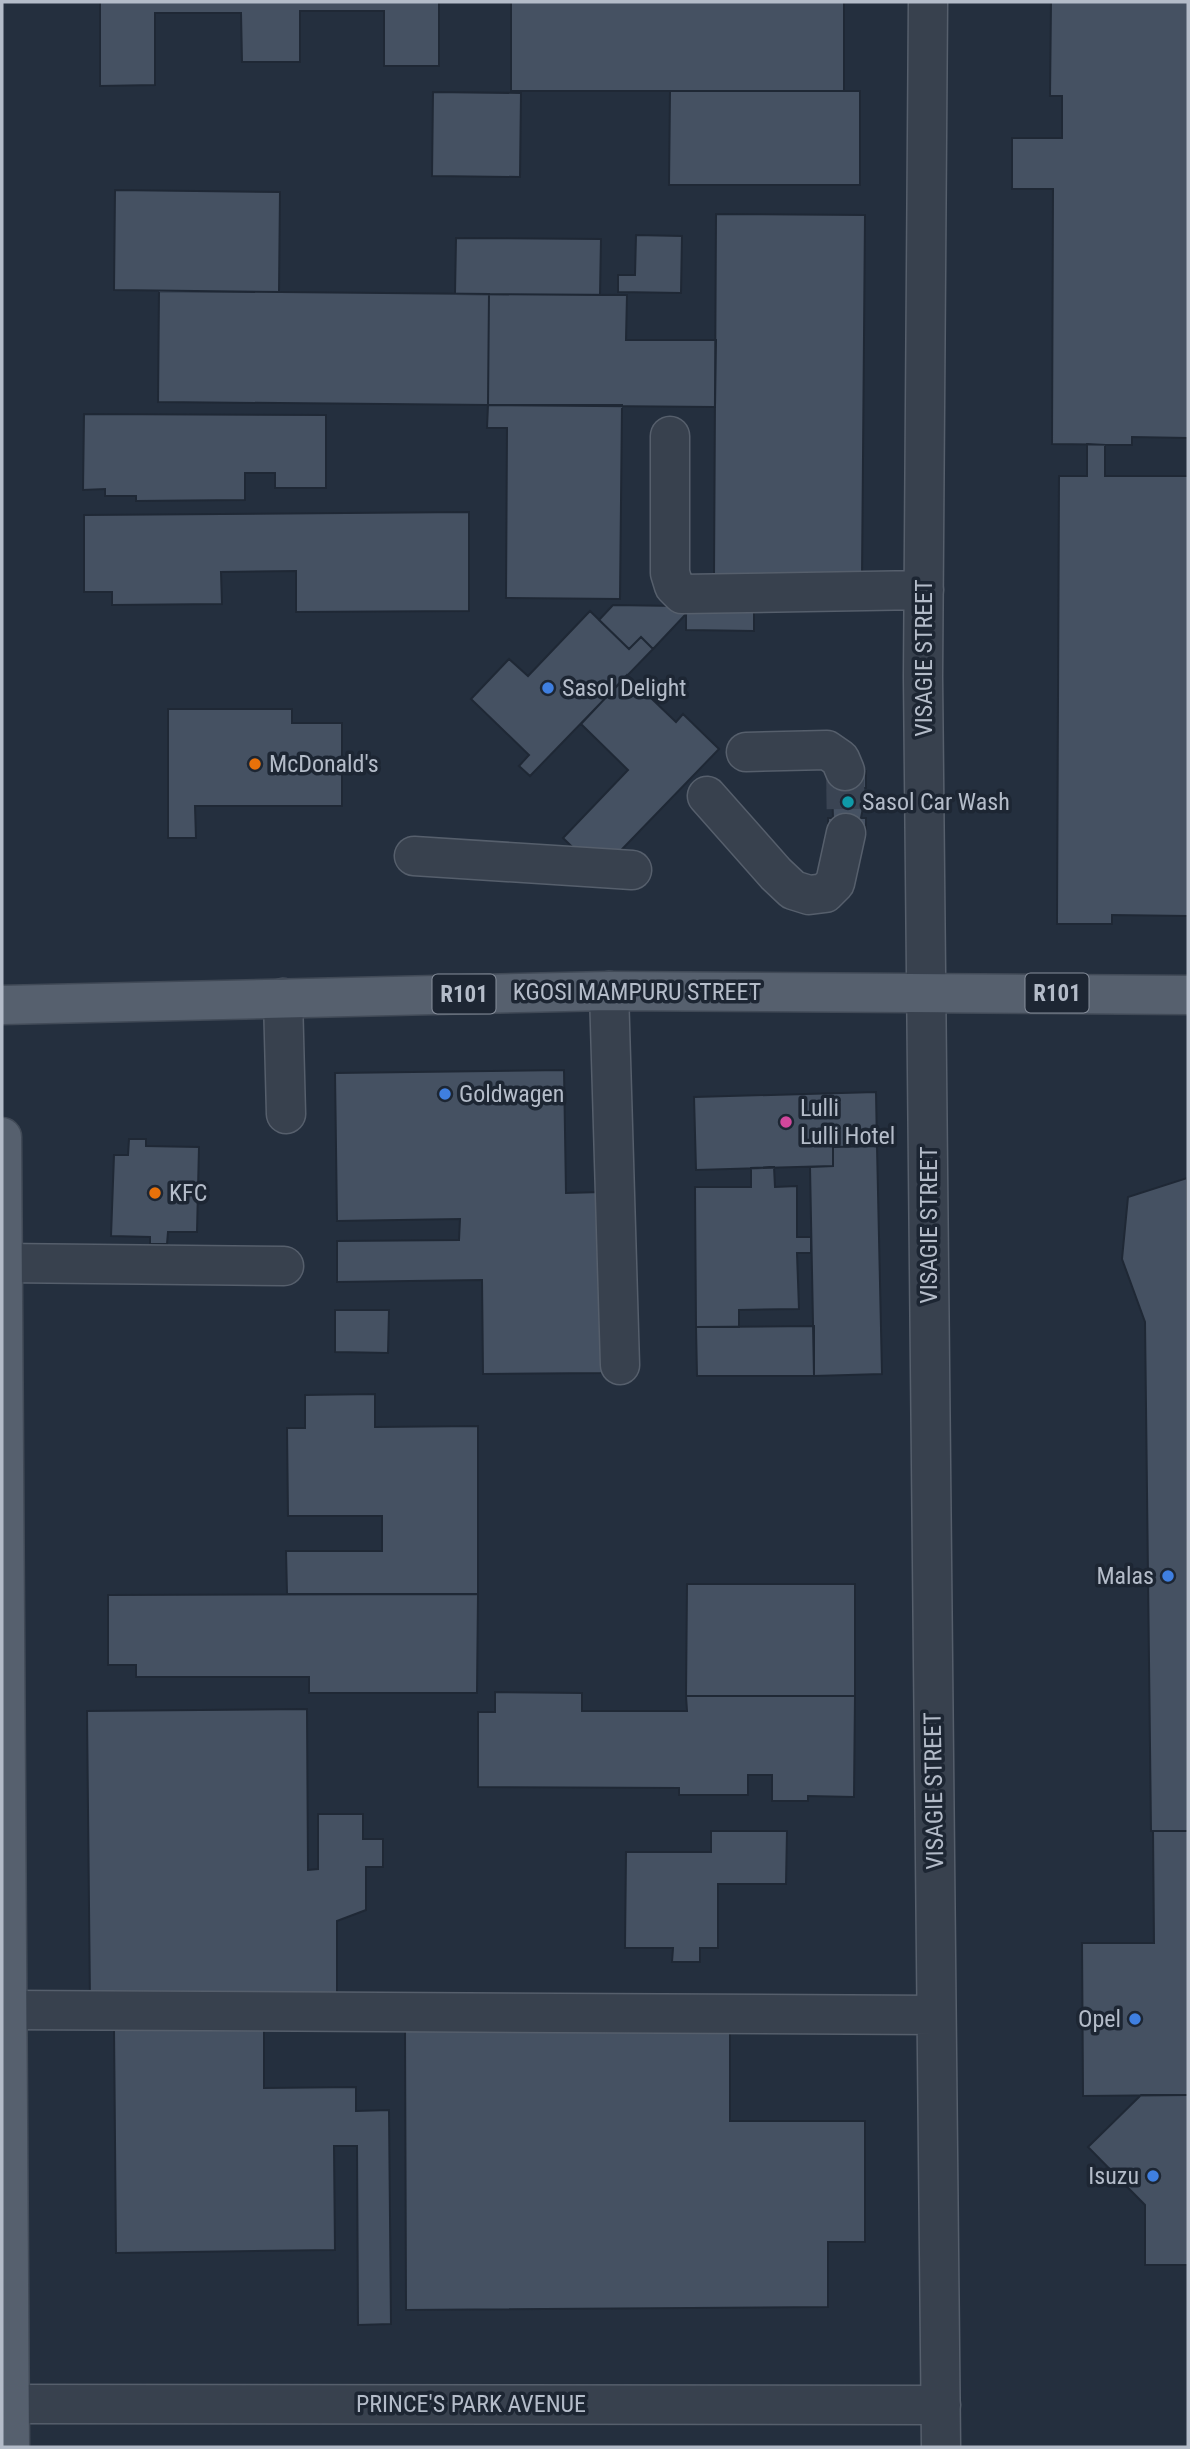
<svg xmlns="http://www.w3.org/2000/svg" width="1190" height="2449" font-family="'Roboto Condensed',sans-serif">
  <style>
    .building { fill: #455162; stroke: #1f2835; stroke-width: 2 }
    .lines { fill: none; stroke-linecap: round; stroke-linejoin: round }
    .minor-tunnel { stroke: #3a4453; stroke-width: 38; stroke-dasharray: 38 19; stroke-linecap: butt }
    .minor-casing { stroke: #565f6c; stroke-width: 41 }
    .major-casing { stroke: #414a57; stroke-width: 41 }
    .minor { stroke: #38414e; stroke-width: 38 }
    .major { stroke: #56606e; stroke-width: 38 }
    .shop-dot { fill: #3f7fe0; stroke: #1d2633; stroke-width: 2.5 }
    .food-dot { fill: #e8710a; stroke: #1d2633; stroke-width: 2.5 }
    .culture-dot { fill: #0f9aa8; stroke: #1d2633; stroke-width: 2.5 }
    .hotel-dot { fill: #d1479c; stroke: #1d2633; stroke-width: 2.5 }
    .labels { text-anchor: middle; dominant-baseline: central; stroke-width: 7; stroke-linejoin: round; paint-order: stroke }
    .shield { fill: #1d2633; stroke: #878f9c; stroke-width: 2 }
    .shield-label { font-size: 23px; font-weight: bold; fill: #b4bcc9 }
    .street-label { font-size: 24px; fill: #b4bcc9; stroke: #1d2633 }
    .poi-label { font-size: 24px; fill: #b4bcc9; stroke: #1d2633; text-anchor: start }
  </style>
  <rect width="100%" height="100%" fill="#242f3e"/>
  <path class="building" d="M100 2H439V66H384V11H300V62H242L241 13H155V85L100 86Z
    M511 2H844V91H511Z
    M1051 2H1188V438L1132 437V445L1052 444 1053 189H1012V138H1062V96H1050Z
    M670 91H860V185H669Z
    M433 92 521 93 520 177 432 176Z
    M115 190 280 192 279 292 114 290Z
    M716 214 865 215 862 579 714 578Z
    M636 235 682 236 681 293 618 292V275H635Z
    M456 238 601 239 600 295 455 294Z
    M159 291 489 294 488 405 158 402Z
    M489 294 627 295 626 340H716L715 407 488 405Z
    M488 405H622L620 599 506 598 507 428H487Z
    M84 414 326 415V488H275V473H245V500L136 501V496H105V489L83 490Z
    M1087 444 1105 445V476H1188V916L1112 915V924H1057L1059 476H1087Z
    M469 512V611L296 612V571L221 572 222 604 112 605V592H84V515Z
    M686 600H754V631L686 630Z
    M613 605 678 606 686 614 653 649 641 637 629 649 599 620Z
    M590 611 629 649 641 637 653 649 530 776 519 766 529 755 471 699 509 659 528 676Z
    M627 675 676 722 683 714 719 749 599 873 563 838 628 770 581 724Z
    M168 709H292V723H342V806H195L196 838H168Z
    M866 771V788H860V797L864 803 861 818H866V833H828V818H833L832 788H827V772Z
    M564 1070 566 1193 601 1192 603 1373 483 1374 482 1280 337 1282V1241L459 1240 460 1219 337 1221 335 1073Z
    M876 1092 877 1146 833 1147V1166L696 1170 694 1097Z
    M129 1139H146V1146L199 1147 197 1232H168L167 1244H150V1237L111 1236 114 1155H128Z
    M877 1146 882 1374 814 1376 810 1167 833 1166V1147Z
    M774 1167 775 1187 797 1186V1237H811V1253H797L799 1309 739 1310V1327H696L695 1187H751V1168Z
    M1187 1178 1188 1831H1151L1145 1322 1122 1259 1128 1197Z
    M335 1310H389L388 1353 335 1352Z
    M814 1326V1376H697L696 1327Z
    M375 1394V1427L478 1426V1594H287L286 1551H382V1516H288L287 1428H305V1395Z
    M687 1584H855V1696H686Z
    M478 1594 477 1693H309V1677H136V1665H108V1595Z
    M495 1692 582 1693V1711H687L686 1696H855L854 1797 808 1796V1801H772V1775H748V1795H679V1788L478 1787V1712H495Z
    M307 1709 308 1870 318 1869V1814H363V1839H383V1867H366V1910L337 1921V2001L90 2003 87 1711Z
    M711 1831H787L786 1884H718V1948H700V1962H672L673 1948H625L626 1852H711Z
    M1153 1831H1188V2095L1083 2096 1082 1943H1154Z
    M264 2026V2088L356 2087V2111L389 2110 391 2324 358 2325 357 2146H334L335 2250 116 2253 114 2028Z
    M730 2026V2121H865V2242H828V2307L406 2310 405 2027Z
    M1141 2095H1188V2265H1145V2205L1088 2147Z"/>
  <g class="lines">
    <path class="minor-tunnel" d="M845 771 846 833"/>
    <defs>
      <path id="minor" d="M928 2 923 677 941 2447
        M670 436V573L674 586 682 594 924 590
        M746 752 827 750 840 759 845 771
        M707 796 776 874 793 890 809 895 825 893 835 883 846 833
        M414 856 632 870
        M609 991 620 1365
        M283 998 286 1114
        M3 1263 284 1266
        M7 2010 936 2015
        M2 2404 941 2405"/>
      <path id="major" d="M2 1005 609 991 1188 995
        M2 1137 10 2447"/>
    </defs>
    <use href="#minor" class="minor-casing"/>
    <use href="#major" class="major-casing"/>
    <use href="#minor" class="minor"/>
    <use href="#major" class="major"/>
  </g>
  <g class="shop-dot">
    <circle cx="548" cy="688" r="7"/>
    <circle cx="445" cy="1094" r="7"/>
    <circle cx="1168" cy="1576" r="7"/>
    <circle cx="1135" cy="2019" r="7"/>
    <circle cx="1153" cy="2176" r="7"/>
  </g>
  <g class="food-dot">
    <circle cx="255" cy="764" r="7"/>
    <circle cx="155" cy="1193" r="7"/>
  </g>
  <circle class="culture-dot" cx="848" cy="802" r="7"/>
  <circle class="hotel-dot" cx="786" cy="1122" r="7"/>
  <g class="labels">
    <g class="shield">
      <rect x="1025.5" y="973.5" width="63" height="39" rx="5"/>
      <rect x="432.5" y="974.5" width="63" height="39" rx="5"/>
    </g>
    <g class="shield-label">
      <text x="1057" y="993">R101</text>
      <text x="464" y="994">R101</text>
    </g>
    <g class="street-label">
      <text transform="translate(924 658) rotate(-90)">VISAGIE STREET</text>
      <text x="637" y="992">KGOSI MAMPURU STREET</text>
      <text transform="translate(929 1225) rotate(-90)">VISAGIE STREET</text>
      <text transform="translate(934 1791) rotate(-91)">VISAGIE STREET</text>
      <text x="471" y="2404">PRINCE'S PARK AVENUE</text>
    </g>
    <g class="poi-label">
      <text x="562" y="688">Sasol Delight</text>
      <text x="269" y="764">McDonald's</text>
      <text x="862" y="802">Sasol Car Wash</text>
      <text x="459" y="1094">Goldwagen</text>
      <text x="800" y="1108">Lulli<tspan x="800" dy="28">Lulli Hotel</tspan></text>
      <text x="169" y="1193">KFC</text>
      <text x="1154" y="1576" text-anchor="end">Malas</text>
      <text x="1121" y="2019" text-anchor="end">Opel</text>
      <text x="1139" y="2176" text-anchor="end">Isuzu</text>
    </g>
  </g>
  <rect width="1190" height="2449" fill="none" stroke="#b4bcc9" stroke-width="7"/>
</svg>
